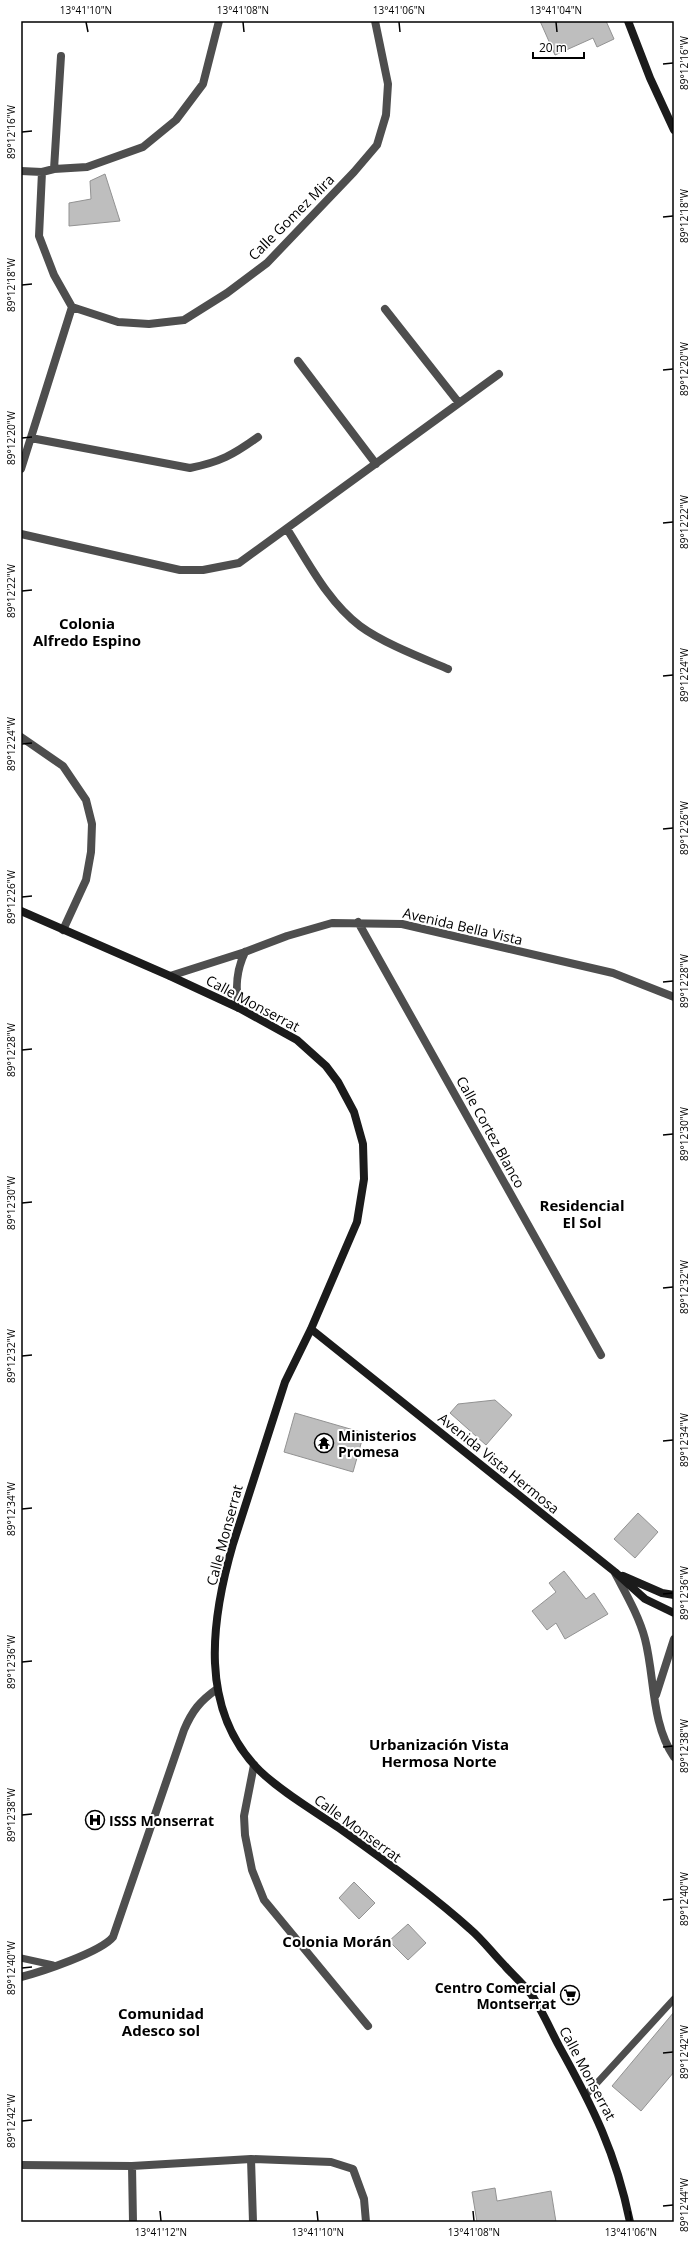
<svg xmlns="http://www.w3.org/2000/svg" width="695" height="2243" font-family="'Open Sans',sans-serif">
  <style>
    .building { fill: #bebebe; stroke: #929292 }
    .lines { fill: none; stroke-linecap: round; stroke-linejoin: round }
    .lane { stroke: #4e4e4e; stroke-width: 7 }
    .street { stroke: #4e4e4e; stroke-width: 8 }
    .secondary { stroke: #1b1b1b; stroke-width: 8 }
    .ticks { fill: none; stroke: #000; stroke-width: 1.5 }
    .labels { text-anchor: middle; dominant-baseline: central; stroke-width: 4; stroke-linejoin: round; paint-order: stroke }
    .street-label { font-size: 14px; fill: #000; stroke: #fff }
    .poi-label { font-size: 14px; font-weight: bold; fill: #000; stroke: #fff; text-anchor: start }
    .neighbourhood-label { font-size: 15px; font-weight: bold; fill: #000; stroke: #fff }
    .neatline { fill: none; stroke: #000; stroke-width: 1.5 }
    .ticks-label { font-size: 10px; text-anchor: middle; fill: #000 }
  </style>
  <rect width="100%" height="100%" fill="#fff"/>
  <path class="building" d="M540 21H606L614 39 597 47 593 38 555 55Z
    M105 174 120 221 69 226V203L91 199 90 181Z
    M495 1400 512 1415 486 1445 450 1413 458 1404Z
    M295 1413 364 1433 353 1472 284 1452Z
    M638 1513 658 1532 635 1558 614 1539Z
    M564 1571 586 1599 594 1593 608 1614 565 1639 556 1623 547 1630 532 1611 556 1592 549 1583Z
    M354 1882 375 1903 359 1919 339 1898Z
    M408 1924 426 1943 408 1960 389 1941Z
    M674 2012V2072L641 2111 612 2086Z
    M495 2188 497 2201 551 2191 556 2222H477L472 2192Z"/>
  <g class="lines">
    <path class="lane" d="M21 1958 53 1965
      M586 2095 674 1999"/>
    <path class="street" d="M54 169 61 56
      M21 171 42 172 54 169 87 167 143 147 176 120 203 84 219 21
      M42 172 39 236 54 275 72 307 118 322 149 324 184 320 227 293 267 263 354 172 377 145 386 115 388 84 375 21
      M385 309 459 403
      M298 361 376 464
      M31 438 190 468C220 462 233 455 258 437
      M21 469 72 307
      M287 529C308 562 328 602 360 626 383 643 422 658 448 669
      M21 534 180 570H203L239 563 499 374
      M21 737 63 766 86 800 92 824 91 852 86 880 63 930
      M358 922 601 1355
      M170 976 245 952 287 936 332 923 402 924 613 973 674 997
      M239 1008C235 988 236 971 245 952
      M615 1573C626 1594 639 1616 645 1639 655 1678 651 1723 674 1757
      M656 1695 674 1639
      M254 1765 244 1816 245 1835 252 1870 264 1900 368 2026
      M21 1977C41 1972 101 1952 113 1937L184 1730C192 1711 200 1701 217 1689
      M251 2159 253 2222
      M21 2165 132 2166 251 2159 331 2162 353 2169 364 2199 366 2222
      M132 2166 133 2222"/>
    <path class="secondary" d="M628 21 650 78 674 130
      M21 911 170 976 239 1008 297 1040 326 1066 338 1082 354 1112 363 1144 364 1179 357 1222 311 1329 285 1382 233 1544C211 1620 198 1710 260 1771 283 1793 313 1810 339 1828 383 1859 430 1893 470 1929 483 1940 493 1954 505 1966 513 1975 523 1984 531 1994 542 2010 550 2029 559 2046 593 2107 616 2153 630 2222
      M311 1329 615 1572 645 1599 674 1613
      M623 1576 662 1593 674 1595"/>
  </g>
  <path class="ticks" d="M86 22 88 32M243 22 244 32M399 22 400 32M556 22 557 32M663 64 673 63M22 132 32 131M663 217 673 216M22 285 32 284M663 370 673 369M22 438 32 437M663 523 673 522M22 591 32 590M663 676 673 675M22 744 32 743M663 829 673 828M22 897 32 896M663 982 673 981M22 1050 32 1049M663 1135 673 1134M22 1203 32 1202M663 1288 673 1287M22 1356 32 1355M663 1441 673 1440M22 1509 32 1508M663 1594 673 1593M22 1662 32 1661M663 1747 673 1746M22 1815 32 1814M663 1900 673 1899M22 1968 32 1967M663 2053 673 2052M22 2121 32 2120M663 2206 673 2205M160 2211 161 2221M317 2211 318 2221M473 2211 474 2221M630 2211 631 2221"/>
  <defs>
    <symbol id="temple-ring" viewBox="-11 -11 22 22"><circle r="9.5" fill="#fff" stroke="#000" stroke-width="1.5"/><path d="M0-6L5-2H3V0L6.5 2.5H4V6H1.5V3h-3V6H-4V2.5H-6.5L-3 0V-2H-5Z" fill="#000"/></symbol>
    <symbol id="hospital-ring" viewBox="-11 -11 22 22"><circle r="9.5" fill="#fff" stroke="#000" stroke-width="1.5"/><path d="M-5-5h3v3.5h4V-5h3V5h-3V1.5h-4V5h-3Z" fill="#000"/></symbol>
    <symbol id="supermarket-ring" viewBox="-11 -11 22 22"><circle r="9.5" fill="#fff" stroke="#000" stroke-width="1.5"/><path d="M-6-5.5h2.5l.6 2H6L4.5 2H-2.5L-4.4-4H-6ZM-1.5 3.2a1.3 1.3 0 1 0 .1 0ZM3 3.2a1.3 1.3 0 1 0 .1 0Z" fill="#000"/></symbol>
  </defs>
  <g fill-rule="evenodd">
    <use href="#temple-ring" x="313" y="1432" width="22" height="22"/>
    <use href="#hospital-ring" x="84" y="1809" width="22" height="22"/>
    <use href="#supermarket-ring" x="559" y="1984" width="22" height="22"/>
  </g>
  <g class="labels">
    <g class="street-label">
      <text transform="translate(291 217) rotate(-45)">Calle Gomez Mira</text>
      <text transform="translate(463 926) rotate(13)">Avenida Bella Vista</text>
      <text transform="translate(253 1003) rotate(28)">Calle Monserrat</text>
      <text transform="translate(491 1132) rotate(61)">Calle Cortez Blanco</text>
      <text transform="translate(499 1463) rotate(39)">Avenida Vista Hermosa</text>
      <text transform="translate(224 1535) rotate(-75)">Calle Monserrat</text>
      <text transform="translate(358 1828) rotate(36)">Calle Monserrat</text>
      <text transform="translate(588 2073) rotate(62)">Calle Monserrat</text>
    </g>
    <g class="poi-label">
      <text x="338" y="1435">Ministerios<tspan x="338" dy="16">Promesa</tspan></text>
      <text x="109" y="1820">ISSS Monserrat</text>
      <text x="556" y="1987" text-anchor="end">Centro Comercial<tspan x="556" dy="16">Montserrat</tspan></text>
    </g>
    <g class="neighbourhood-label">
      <text x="87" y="623">Colonia<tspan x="87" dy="17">Alfredo Espino</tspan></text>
      <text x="582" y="1205">Residencial<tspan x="582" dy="17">El Sol</tspan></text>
      <text x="439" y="1744">Urbanización Vista<tspan x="439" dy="17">Hermosa Norte</tspan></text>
      <text x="337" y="1941">Colonia Morán</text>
      <text x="161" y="2013">Comunidad<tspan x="161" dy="17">Adesco sol</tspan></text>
    </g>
  </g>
  <rect width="695" height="2243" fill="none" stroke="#ffffff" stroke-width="44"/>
  <path d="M533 52v6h51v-6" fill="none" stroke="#000000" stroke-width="2"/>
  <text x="539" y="52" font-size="12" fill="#000000" stroke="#ffffff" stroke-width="3" paint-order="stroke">20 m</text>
  <rect x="22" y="22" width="651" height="2199" class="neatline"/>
  <g class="ticks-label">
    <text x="86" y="14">13°41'10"N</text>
    <text x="243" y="14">13°41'08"N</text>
    <text x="399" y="14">13°41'06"N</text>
    <text x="556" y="14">13°41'04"N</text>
    <text transform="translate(684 63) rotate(-90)" y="4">89°12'16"W</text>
    <text transform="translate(11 132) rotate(-90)" y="4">89°12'16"W</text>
    <text transform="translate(684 216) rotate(-90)" y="4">89°12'18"W</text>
    <text transform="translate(11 285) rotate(-90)" y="4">89°12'18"W</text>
    <text transform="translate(684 369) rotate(-90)" y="4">89°12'20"W</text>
    <text transform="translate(11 438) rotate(-90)" y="4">89°12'20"W</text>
    <text transform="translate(684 522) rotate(-90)" y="4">89°12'22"W</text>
    <text transform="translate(11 591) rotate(-90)" y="4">89°12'22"W</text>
    <text transform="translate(684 675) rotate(-90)" y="4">89°12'24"W</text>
    <text transform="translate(11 744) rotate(-90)" y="4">89°12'24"W</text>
    <text transform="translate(684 828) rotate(-90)" y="4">89°12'26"W</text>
    <text transform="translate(11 897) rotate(-90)" y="4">89°12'26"W</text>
    <text transform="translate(684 981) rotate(-90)" y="4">89°12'28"W</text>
    <text transform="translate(11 1050) rotate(-90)" y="4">89°12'28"W</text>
    <text transform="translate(684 1134) rotate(-90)" y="4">89°12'30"W</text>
    <text transform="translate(11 1203) rotate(-90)" y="4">89°12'30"W</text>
    <text transform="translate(684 1287) rotate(-90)" y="4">89°12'32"W</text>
    <text transform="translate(11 1356) rotate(-90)" y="4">89°12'32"W</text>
    <text transform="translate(684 1440) rotate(-90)" y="4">89°12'34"W</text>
    <text transform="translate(11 1509) rotate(-90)" y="4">89°12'34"W</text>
    <text transform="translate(684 1593) rotate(-90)" y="4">89°12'36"W</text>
    <text transform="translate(11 1662) rotate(-90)" y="4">89°12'36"W</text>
    <text transform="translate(684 1746) rotate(-90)" y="4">89°12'38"W</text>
    <text transform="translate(11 1815) rotate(-90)" y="4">89°12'38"W</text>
    <text transform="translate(684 1899) rotate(-90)" y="4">89°12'40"W</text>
    <text transform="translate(11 1968) rotate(-90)" y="4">89°12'40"W</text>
    <text transform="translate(684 2052) rotate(-90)" y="4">89°12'42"W</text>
    <text transform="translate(11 2121) rotate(-90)" y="4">89°12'42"W</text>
    <text transform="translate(684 2205) rotate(-90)" y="4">89°12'44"W</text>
    <text x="161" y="2236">13°41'12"N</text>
    <text x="318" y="2236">13°41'10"N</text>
    <text x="474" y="2236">13°41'08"N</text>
    <text x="631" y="2236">13°41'06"N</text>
  </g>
</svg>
